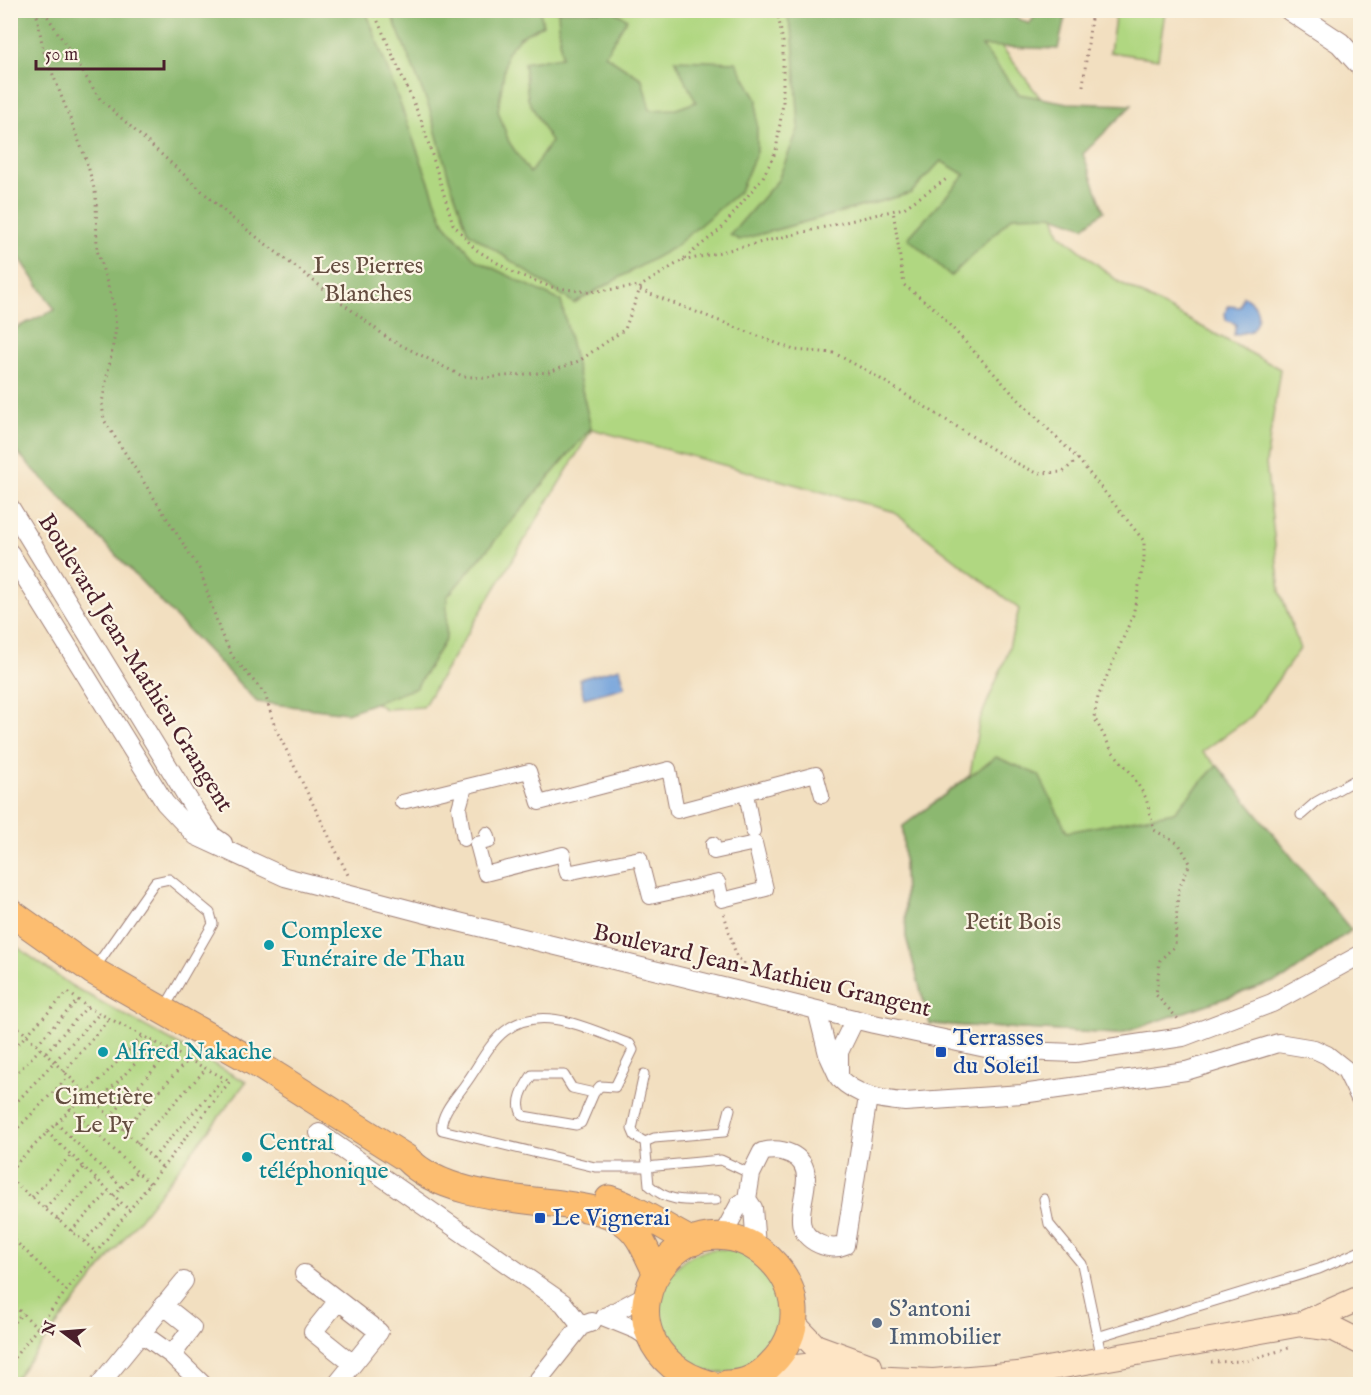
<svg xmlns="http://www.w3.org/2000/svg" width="1371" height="1395" font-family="'IM FELL English',serif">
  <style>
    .green { fill: #b0d781; stroke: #7d7b56; stroke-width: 1.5 }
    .forest { fill: #8cb86f; stroke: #6b6c4d; stroke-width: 1.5 }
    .water { fill: #71a1db; stroke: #5e6083; stroke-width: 1.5 }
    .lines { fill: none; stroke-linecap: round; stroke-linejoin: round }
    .service-casing { stroke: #9e7f76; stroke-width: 11 }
    .pedestrian-casing { stroke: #9e7f76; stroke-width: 16 }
    .minor-casing { stroke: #9e7f76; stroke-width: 20 }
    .tertiary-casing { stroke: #9e7f76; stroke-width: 23 }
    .secondary-casing { stroke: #9e7f76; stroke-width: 26 }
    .primary-casing { stroke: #9e7f76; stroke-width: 29 }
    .path { stroke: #9e7f76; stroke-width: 3; stroke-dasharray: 1.5 4.5; stroke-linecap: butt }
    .service { stroke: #fff; stroke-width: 9 }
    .pedestrian { stroke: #fff; stroke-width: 14 }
    .minor { stroke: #fff; stroke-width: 18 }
    .tertiary { stroke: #fff; stroke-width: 21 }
    .secondary { stroke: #fee5c5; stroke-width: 24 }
    .primary { stroke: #fcbd6f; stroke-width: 27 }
    .culture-dot { fill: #0f9aa8; stroke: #fcf5e5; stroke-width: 2 }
    .transit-dot { fill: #1a4fb4; stroke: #fcf5e5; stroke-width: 2 }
    .service-dot { fill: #5c6f8a; stroke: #fcf5e5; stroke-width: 2 }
    .labels { text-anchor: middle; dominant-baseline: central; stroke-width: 4.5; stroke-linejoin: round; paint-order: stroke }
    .park-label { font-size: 24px; fill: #644d40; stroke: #fcf5e5 }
    .street-label { font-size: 24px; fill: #4a1f2b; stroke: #fcf5e5 }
    .culture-label { font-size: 24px; fill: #0d838f; stroke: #fcf5e5; text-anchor: start }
    .transit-label { font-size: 24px; fill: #164399; stroke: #fcf5e5; text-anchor: start }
    .service-label { font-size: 24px; fill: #4e5e75; stroke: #fcf5e5; text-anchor: start }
  </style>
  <rect width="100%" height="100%" fill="#fcf5e5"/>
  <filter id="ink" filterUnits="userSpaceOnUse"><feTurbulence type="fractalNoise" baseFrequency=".0167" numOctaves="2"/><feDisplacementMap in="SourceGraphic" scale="12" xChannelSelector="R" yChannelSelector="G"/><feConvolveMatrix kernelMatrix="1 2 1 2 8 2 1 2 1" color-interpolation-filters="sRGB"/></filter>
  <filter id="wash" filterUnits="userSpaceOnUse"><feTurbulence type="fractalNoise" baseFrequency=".008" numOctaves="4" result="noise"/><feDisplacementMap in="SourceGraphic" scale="24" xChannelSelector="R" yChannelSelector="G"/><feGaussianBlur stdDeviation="1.35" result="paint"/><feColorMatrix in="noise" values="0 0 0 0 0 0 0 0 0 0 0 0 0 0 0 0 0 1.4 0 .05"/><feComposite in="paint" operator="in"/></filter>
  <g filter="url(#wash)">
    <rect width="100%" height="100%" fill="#f2dfc0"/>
    <path class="green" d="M23 11H1015L996 39 1075 144 1048 196 1060 234 1119 282 1280 369 1266 463 1280 591 1300 649 1252 716 1202 752 1217 765 1351 930 1285 978 1119 1034 930 1024 906 937 903 826 970 775 979 722 1007 655 1019 609 892 511 592 429 423 707 385 709 295 652 100 302Z
      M1116 11H1165L1158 59 1110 52Z
      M10 942 72 986 246 1082 11 1384Z
      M658 1311a62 62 0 1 1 124 0a62 62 0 1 1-124 0Z"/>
    <path class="forest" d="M11 10 366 11 444 223 476 260 561 301 591 428 447 597 446 639 416 688 347 713 257 702 17 452 11 438V330L55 310 11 245Z
      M390 11H540L543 25 520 37 507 52 498 111 509 142 530 173 551 142 528 99 524 63 561 57 558 11H614L627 19 605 55 642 79 650 110 676 109 696 102 675 60 736 62 757 100V151L740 191 673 248 574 303 468 232 449 178 429 107Z
      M786 11H1005L1029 24 1039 11H1063L1066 13 1058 49 982 46 1019 94 1068 103 1132 105 1083 154 1104 211 1084 227 1051 215 1013 216 951 276 908 238 965 175 941 161 911 193 739 240 730 235 778 180 799 127 793 37Z
      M996 757 1039 775 1067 832 1174 812 1217 765 1351 930 1285 978 1119 1034 930 1024 906 937 903 826Z"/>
    <path class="water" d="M1243 296C1258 303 1263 317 1251 331L1234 335 1236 324 1226 320 1225 313 1228 306 1240 307Z
      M620 668 625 687 584 698 579 679Z"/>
  </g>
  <g filter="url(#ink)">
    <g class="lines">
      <defs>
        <path id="service" d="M1355 782 1360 804
          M1301 815 1316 802 1360 777
          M1359 896 1360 894
          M94 969 155 882 169 879 210 913 213 924 164 1009
          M644 1074 632 1129 635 1136 645 1142
          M594 1093 572 1088 564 1075H532C524 1087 514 1102 523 1116L576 1125 581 1123 594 1093 600 1086 615 1087 633 1050 630 1044C592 1031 542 1002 505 1031 489 1043 478 1067 466 1083 458 1095 439 1114 442 1130L595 1167H646L721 1160 751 1174
          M645 1142 649 1185C669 1204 690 1200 716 1200
          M645 1142 654 1138 724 1132 730 1109
          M1044 1199 1049 1224 1082 1264 1102 1359
          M1097 1337 1319 1269 1360 1251"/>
        <path id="pedestrian" d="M746 793 753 831
          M402 802 529 771 539 803 669 769 677 811 816 774 822 796
          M487 834 489 841 477 844 485 874 563 854 567 873 640 858 650 897 718 882 722 900 766 889 755 843 714 852 713 844
          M464 839 459 808 465 787"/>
        <path id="minor" d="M10 507 195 810 213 836 223 843
          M10 553 165 803 196 836 285 877 438 917 874 1024 995 1050 1075 1053 1183 1037 1272 1003 1360 955
          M817 1010 828 1054 839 1078V1052L855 1019
          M839 1078C857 1096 880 1100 905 1102L1022 1094 1186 1071 1278 1043 1314 1049 1327 1055 1346 1070 1360 1098
          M319 1133 563 1303 581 1326
          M747 1199 753 1208 756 1246
          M718 1237 727 1227 739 1205 747 1199 751 1174 762 1152C781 1147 806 1154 806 1178 806 1202 788 1230 819 1244 828 1248 836 1249 845 1245L868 1097
          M304 1274 379 1332 337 1384
          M648 1294 605 1317 637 1330 651 1339
          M338 1301 313 1332 353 1364
          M163 1305 192 1328 172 1355
          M141 1333 172 1355 202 1384
          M100 1384 184 1281
          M535 1384 581 1326 592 1322"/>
        <path id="tertiary" d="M1290 10 1340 43 1360 65"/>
        <path id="secondary" d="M793 1323 815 1346 870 1366
          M1304 1325 1334 1329 1360 1342
          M765 1370 806 1366 870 1378 933 1381 1018 1374 1301 1324 1360 1298"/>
        <path id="primary" d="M10 912 93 971 259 1065 406 1158C441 1195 512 1198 560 1204 581 1207 607 1210 625 1223 642 1235 647 1256 657 1273
          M609 1199C639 1209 665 1228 693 1242
          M709 1384C652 1369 624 1311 665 1262 729 1187 843 1293 771 1364 760 1376 744 1384 727 1384"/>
      </defs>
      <use href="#service" class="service-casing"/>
      <use href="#pedestrian" class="pedestrian-casing"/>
      <use href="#minor" class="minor-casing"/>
      <use href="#tertiary" class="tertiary-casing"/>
      <use href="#secondary" class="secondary-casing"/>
      <use href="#primary" class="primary-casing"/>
      <path class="path" d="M36 10 43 49 87 162 96 196 97 250 114 306 116 329 102 403 104 420 200 570 221 634 233 657 265 694 275 727 348 875
        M373 10 422 122 453 224 475 249 512 272 551 287 588 292 641 286
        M37 14H46L100 99 232 218 389 339 462 376 483 378 549 372 579 361 625 329 641 286 681 261 721 229 763 177 776 151 783 103V42L777 10
        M1083 86 1092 10
        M683 261 904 208 948 178
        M640 290 794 350 834 353 871 373 1010 460 1037 473 1063 472 1078 459 1013 394 935 309 904 285 893 210
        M1078 459 1144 541V561L1133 615 1098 697 1094 717 1112 751 1131 773 1146 798 1154 830 1179 844 1190 863 1178 891 1175 946 1160 960 1156 995 1179 1020
        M724 914 737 958 744 962 743 971
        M10 1019 163 1168
        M10 1042 16 1047
        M37 1044 78 1000
        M10 1052 68 992 87 1007 230 1081 10 1363
        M46 1052 87 1007
        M64 1072 109 1019
        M10 1080 40 1049
        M96 1104 155 1043
        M70 1108 150 1184
        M10 1109 99 1014
        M110 1117 171 1051
        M56 1123 122 1187
        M123 1130 188 1060
        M47 1132 130 1211
        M10 1136 68 1077
        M137 1143 206 1069
        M153 1158 224 1078
        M10 1170 142 1037
        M10 1179 96 1252
        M114 1196 137 1171
        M32 1197 71 1155
        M45 1208 84 1167
        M58 1220 96 1180
        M71 1231 109 1192
        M10 1236 66 1290
        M84 1241 121 1203
        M10 1302 37 1327
        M10 1326 23 1313
        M1211 1362 1246 1361 1292 1347
        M1084 1384 1109 1383 1128 1377"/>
      <use href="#service" class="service"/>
      <use href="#pedestrian" class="pedestrian"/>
      <use href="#minor" class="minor"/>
      <use href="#tertiary" class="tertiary"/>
      <use href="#secondary" class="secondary"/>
      <use href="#primary" class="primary"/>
    </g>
  </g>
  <g class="culture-dot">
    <circle cx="269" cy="945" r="6"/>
    <circle cx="103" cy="1052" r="6"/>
    <circle cx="247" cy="1157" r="6"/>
  </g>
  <g class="transit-dot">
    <rect x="935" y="1046" width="12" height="12" rx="3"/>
    <rect x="534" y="1212" width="12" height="12" rx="3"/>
  </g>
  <circle class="service-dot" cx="877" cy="1323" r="6"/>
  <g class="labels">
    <g class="park-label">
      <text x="368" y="266">Les Pierres<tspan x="368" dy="28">Blanches</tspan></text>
      <text x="1013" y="922">Petit Bois</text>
      <text x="104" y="1097">Cimetière<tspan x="104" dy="28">Le Py</tspan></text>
    </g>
    <g class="street-label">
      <text transform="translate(135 663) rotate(58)">Boulevard Jean-Mathieu Grangent</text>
      <text transform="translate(762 971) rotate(13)">Boulevard Jean-Mathieu Grangent</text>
    </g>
    <g class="culture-label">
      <text x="281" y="931">Complexe<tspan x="281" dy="28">Funéraire de Thau</tspan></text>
      <text x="115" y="1052">Alfred Nakache</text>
      <text x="259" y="1143">Central<tspan x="259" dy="28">téléphonique</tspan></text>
    </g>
    <g class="transit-label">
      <text x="953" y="1038">Terrasses<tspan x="953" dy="28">du Soleil</tspan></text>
      <text x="552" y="1218">Le Vignerai</text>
    </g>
    <g class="service-label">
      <text x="889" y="1309">S'antoni<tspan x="889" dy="28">Immobilier</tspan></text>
    </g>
  </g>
  <rect width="1371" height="1395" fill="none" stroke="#fcf5e5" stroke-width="36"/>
  <g transform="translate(63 1332) rotate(286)" stroke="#fcf5e5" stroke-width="4.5" paint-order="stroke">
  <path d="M0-4.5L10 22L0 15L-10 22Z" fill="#4a1f2b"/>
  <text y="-9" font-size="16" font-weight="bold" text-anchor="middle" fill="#4a1f2b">N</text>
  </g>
  <path d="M36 60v9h128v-9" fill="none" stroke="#4a1f2b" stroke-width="3"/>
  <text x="45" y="60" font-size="18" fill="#4a1f2b" stroke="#fcf5e5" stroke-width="4.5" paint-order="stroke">50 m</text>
</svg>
